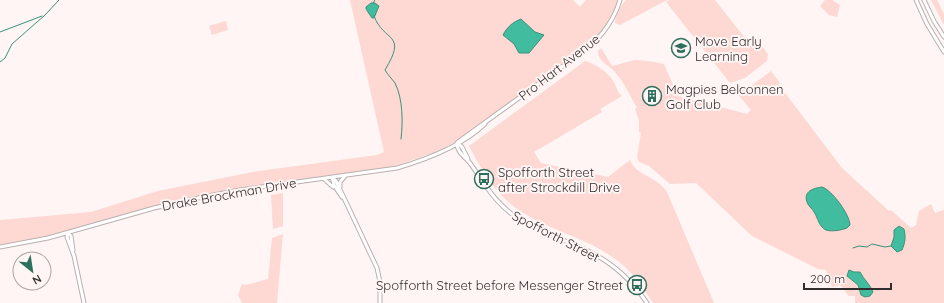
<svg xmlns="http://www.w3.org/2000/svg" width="944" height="303" font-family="Quicksand,sans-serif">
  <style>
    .green { fill: #fed8d2 }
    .water { fill: #41bc9e; stroke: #3c917c }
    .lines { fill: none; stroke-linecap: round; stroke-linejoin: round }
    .stream { stroke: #3c917c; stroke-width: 1 }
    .secondary-casing { stroke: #bab0af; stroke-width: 5 }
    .secondary { stroke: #fff; stroke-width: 3 }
    .labels { text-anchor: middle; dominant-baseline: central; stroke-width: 4; stroke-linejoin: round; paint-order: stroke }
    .poi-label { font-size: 13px; fill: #312d2c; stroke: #fef5f4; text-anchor: start }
    .street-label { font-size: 13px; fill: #312d2c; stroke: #fef5f4 }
  </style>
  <rect width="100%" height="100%" fill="#fef5f4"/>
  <path class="green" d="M350 0H573L580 7 586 0H620L609 26 588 48 463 138 436 152 391 167 346 175 240 190 183 201 75 231 0 247V220L91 212 158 191 253 172 377 155 384 152Z
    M626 0H667L620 25 615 23C615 17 621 5 626 0Z
    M670 0H715L752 47 759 42 768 54 767 61 745 78 730 83 666 2Z
    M825 0H832L840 5 837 17 829 15 820 6Z
    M931 0H937L944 14V25Z
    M226 21 228 30 212 35 209 26Z
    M601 48 612 66 635 60 648 61 664 64 678 96 747 114 751 110 736 92 751 86 771 71 780 83 779 85 842 168 889 211 891 210 911 228 916 225 919 211 931 204 935 213 944 210V303H855V296H849L840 285 832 287 826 270 818 269 752 236 696 183 670 184 649 166 639 162 637 157 641 133 639 132V121L635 108H637C629 94 624 81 613 70 608 65 597 60 598 51Z
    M585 61C596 64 608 72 614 82 617 88 617 92 622 96L600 109 602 112 534 152 541 163 608 177 630 160C636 176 657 176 667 192L714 303H653C642 286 630 269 614 258 582 235 542 229 512 205 492 189 481 168 469 146Z
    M283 193V226L273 229 271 195Z
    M283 234 277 303H242L238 295 242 284 246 285 268 279 272 238Z"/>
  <path class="water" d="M371 3H375L379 6 374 18H372L366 9V7Z
    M521 19 535 32 544 35 529 53H519L514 44 503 35C507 27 513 22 521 19Z
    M822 187C832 190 850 215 850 225L847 228C842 230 832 232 826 230 819 227 818 218 814 212 812 208 808 206 807 202 803 191 814 188 822 187Z
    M899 226 904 229C906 237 905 243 902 250L897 252 891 246 894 237V230Z
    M849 270 854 272H860C864 280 870 284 873 292L870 296 865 297 861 295 858 285 847 276Z"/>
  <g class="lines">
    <path class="stream" d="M373 3 375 0
      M374 16C384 43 408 32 385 70 388 75 392 79 395 83 403 99 403 122 401 139
      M0 32 42 16
      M0 62 5 58 12 44 45 15 59 0
      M853 248 859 246 867 247 872 244 885 247 891 246"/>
    <defs>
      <path id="secondary" d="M916 0 927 24 944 52
        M924 0 934 21 944 37
        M458 142 588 48C604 34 614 20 620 0
        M457 143C456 151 465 157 470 163 485 184 494 202 517 218 541 233 569 241 594 254 616 266 633 282 647 303
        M457 143 462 147 468 159
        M332 177 336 181 377 268 380 282V303
        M332 177 334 185 342 197
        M324 179 333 187
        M340 187V182L346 175
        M68 233 67 237 74 256 84 303
        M68 233 71 236 73 250
        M0 247 48 238 154 208 198 198 240 190 397 168C428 159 462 146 485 124"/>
    </defs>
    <use href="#secondary" class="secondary-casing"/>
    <use href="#secondary" class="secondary"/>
  </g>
  <defs>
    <symbol id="school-ring" viewBox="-11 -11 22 22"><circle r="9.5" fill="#fef5f4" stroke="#2e6f5e" stroke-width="1.5"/><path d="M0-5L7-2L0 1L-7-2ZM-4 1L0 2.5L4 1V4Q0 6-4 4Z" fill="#2e6f5e"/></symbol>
    <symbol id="building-ring" viewBox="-11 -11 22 22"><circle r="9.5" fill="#fef5f4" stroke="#2e6f5e" stroke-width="1.5"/><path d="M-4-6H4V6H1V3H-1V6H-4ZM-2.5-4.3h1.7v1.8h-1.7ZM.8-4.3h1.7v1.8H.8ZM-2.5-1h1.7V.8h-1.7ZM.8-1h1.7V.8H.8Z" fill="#2e6f5e"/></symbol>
    <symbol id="bus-ring" viewBox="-11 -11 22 22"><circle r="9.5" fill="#fef5f4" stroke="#2e6f5e" stroke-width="1.5"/><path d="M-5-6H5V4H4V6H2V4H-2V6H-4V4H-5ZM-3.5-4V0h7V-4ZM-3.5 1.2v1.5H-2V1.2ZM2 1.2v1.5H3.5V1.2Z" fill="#2e6f5e"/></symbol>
  </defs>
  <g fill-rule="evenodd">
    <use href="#school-ring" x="670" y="37" width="22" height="22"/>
    <use href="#building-ring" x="641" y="85" width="22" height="22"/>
    <use href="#bus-ring" x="473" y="168" width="22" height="22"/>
    <use href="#bus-ring" x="626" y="274" width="22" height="22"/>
  </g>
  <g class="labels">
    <g class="poi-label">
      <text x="695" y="41">Move Early<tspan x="695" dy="15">Learning</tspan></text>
      <text x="666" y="89">Magpies Belconnen<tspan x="666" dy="15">Golf Club</tspan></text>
      <text x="498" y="172">Spofforth Street<tspan x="498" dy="15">after Strockdill Drive</tspan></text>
      <text x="623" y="285" text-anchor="end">Spofforth Street before Messenger Street</text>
    </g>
    <g class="street-label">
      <text transform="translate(559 67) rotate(-38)">Pro Hart Avenue</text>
      <text transform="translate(229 194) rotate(-10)">Drake Brockman Drive</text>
      <text transform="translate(556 236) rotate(27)">Spofforth Street</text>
    </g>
  </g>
  <g transform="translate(32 271) rotate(150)"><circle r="19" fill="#fef5f4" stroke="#aca5a4"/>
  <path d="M0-3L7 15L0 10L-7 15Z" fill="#2e6f5e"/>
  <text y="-6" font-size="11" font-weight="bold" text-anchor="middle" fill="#312d2c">N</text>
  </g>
  <path d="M804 283v6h87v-6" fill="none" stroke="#312d2c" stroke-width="2"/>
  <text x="810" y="283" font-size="12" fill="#312d2c" stroke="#fef5f4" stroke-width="3" paint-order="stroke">200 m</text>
</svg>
